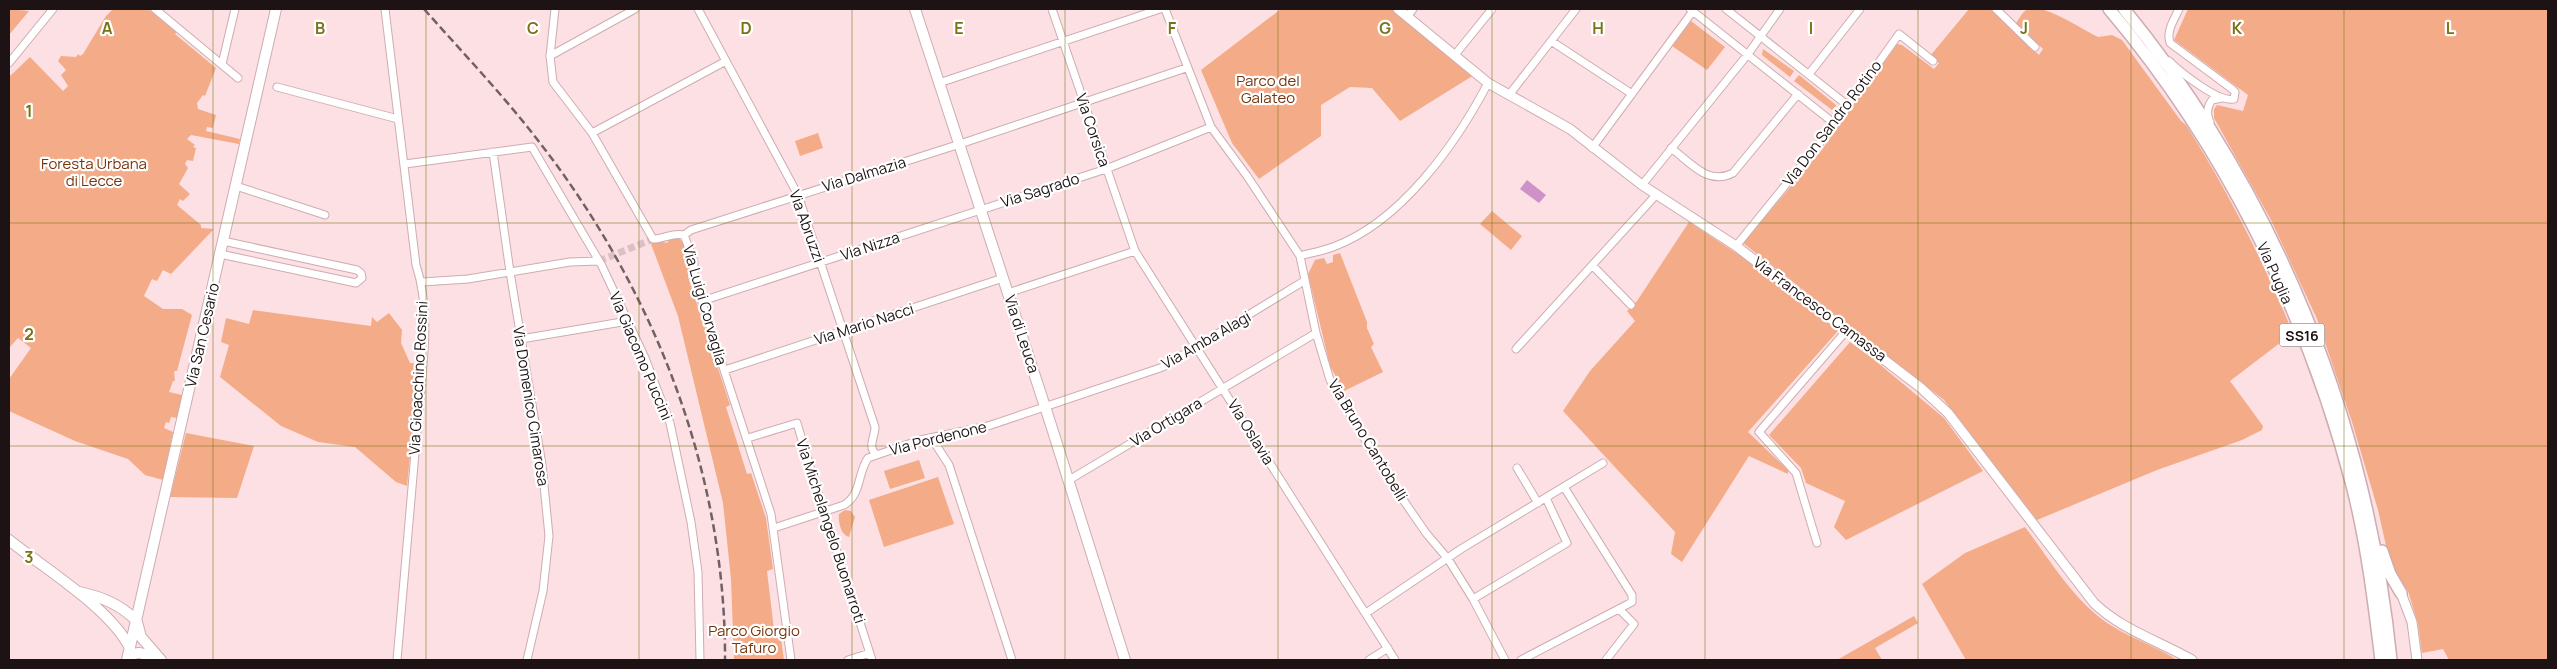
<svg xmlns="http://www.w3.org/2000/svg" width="2557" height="669" font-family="Manrope,sans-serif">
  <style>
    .green { fill: #f4ab87 }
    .water { fill: #cd92c8 }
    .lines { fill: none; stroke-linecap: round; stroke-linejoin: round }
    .minor-tunnel { stroke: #dbc1c5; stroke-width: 7; stroke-dasharray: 7 3.5; stroke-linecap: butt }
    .minor-casing { stroke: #ceacb1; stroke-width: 9 }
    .tertiary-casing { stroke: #ceacb1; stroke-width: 11 }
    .secondary-casing { stroke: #ceacb1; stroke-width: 12 }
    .trunk-casing { stroke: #ceacb1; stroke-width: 14 }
    .minor { stroke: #fff; stroke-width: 7 }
    .tertiary { stroke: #fff; stroke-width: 9 }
    .secondary { stroke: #fff; stroke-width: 10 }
    .trunk { stroke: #fff; stroke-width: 11 }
    .rail { stroke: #726163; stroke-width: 2.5; stroke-dasharray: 8 4; stroke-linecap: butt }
    .grid { fill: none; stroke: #797316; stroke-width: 1; stroke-opacity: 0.55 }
    .labels { text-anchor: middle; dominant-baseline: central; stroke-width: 4.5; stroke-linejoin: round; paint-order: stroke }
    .shield { fill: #fff; stroke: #61595a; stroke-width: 1 }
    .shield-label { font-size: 14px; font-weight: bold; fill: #1d1214 }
    .park-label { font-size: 15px; fill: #76350c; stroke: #fff }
    .street-label { font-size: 15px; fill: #1d1214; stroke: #fff }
    .grid-label { font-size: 16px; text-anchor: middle; font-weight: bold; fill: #797316; stroke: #fff; stroke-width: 4.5; stroke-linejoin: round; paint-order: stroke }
  </style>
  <rect width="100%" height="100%" fill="#fce0e4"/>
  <path class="green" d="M9 9 29 11 9 35Z
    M113 9H148L177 32 175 34 216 68 205 96 203 95 197 103 198 109 216 115 213 128 207 127 206 131 240 139 239 144 191 135 187 139 195 145 193 147 196 148 193 161 187 160 185 164 188 168 179 184 190 194 183 201 180 199 177 205 201 225V228L214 229 171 274 163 270 157 281 152 279 144 296 163 309H182L192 315 177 371H174L175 381H173L169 392 182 395 177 418 171 417 169 423 166 422 164 428 173 432 163 480 145 475 128 459 75 441 9 411V379L31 348 18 338 9 348V77L30 57 63 91 68 86 61 75 66 70 58 61 61 56 76 57 78 54 80 56 83 54 106 16Z
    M1281 9H1394L1474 75 1400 121 1372 88 1350 87 1321 105V136L1259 179 1232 143 1201 70Z
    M1969 9H1990L2039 55 2043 49 2016 23C2019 19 2022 13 2025 11 2041 0 2082 30 2098 37L2112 35 2122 40 2181 121 2186 125C2228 191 2263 261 2293 333L2230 381 2263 426 2262 430 2242 440 2157 470 2037 520 1944 400 1743 243 1821 151 1897 44 1902 45 1934 69 1939 63 1930 56Z
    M2188 9H2548V660H2449L2443 649 2422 653 2418 624 2408 591 2391 568 2378 510 2352 422 2317 319 2270 218 2214 118V109L2217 105 2243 111 2248 95 2174 40Z
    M1691 21 1725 47 1707 70 1672 46Z
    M1763 49 1794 71 1790 77 1762 55Z
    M1799 75 1836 105 1835 109 1832 110 1794 81Z
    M818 133 823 148 800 156 795 141Z
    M1492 211 1522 236 1511 250 1480 224Z
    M1689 222 1765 272 1837 329V332L1748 432 1788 470V474L1749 456 1682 562 1671 554 1675 532 1563 411 1590 371 1635 321 1627 311 1637 301Z
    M676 237C689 242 690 264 688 277L730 405 726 407 747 474 751 473 766 518 773 569 767 571 774 630 775 634 780 633 784 660H734L731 579 723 503 678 316 651 244 657 241 667 243 670 238Z
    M1340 253 1367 322V328L1374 344 1371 347 1383 372 1344 391 1330 366 1308 274 1315 260 1324 258 1327 264 1333 262V255Z
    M253 310 371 326 372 317 377 322 389 313 402 330 401 343 410 363 419 364 407 486 396 482 355 447 318 442 281 426 220 377 229 345 221 342 226 318 249 324Z
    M1850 342 1872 358 1944 418 1983 471 1846 540 1834 527 1845 501 1806 483 1801 468 1769 435Z
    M186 433 254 446 237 498 170 497Z
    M919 460 925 478 890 489 884 471Z
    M938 477 954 524 884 547 869 500Z
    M845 510 851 511 855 517 849 537C841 535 838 522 839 514Z
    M2025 527C2051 561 2075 603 2112 626 2133 639 2157 647 2177 660H1966L1922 584 1965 553Z
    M1914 616 1918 623 1875 648 1882 660H1837Z"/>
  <path class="water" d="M1527 180 1546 195 1539 203 1520 189Z"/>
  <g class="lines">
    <path class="minor-tunnel" d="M599 261 653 239"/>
    <defs>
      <path id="minor" d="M155 9 238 78
        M385 9 416 265C433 316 421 377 417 430 410 507 403 584 397 660
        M555 9 550 56 553 82 592 133 653 239C664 239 673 232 684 235
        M698 9 798 195 875 427C875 437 867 447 876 454
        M1052 9 1135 251 1395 660
        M1165 9 1211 127 1247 176 1300 256 1316 333 1330 380 1386 475 1426 533 1448 559 1473 599 1505 660
        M1690 9 1835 124
        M1726 9 1847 105
        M1996 9 2035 47
        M1407 17 1413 9
        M1551 41 1632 94
        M550 56 635 9
        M1454 56 1492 9
        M2169 61C2180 72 2219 103 2234 99L2235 92 2232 89 2170 43C2166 31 2174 20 2179 9
        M9 63 53 9
        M222 64 235 9
        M1809 74 1860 9
        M939 83 1160 9
        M277 87 398 119
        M1509 95 1576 9
        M2210 122C2206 114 2207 107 2212 100L2222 98
        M592 133 726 61
        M1592 148 1693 11
        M1671 148C1691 163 1708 186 1733 173L1798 94
        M493 152 510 272 542 465 549 536 543 591 527 660
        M405 164 532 147 602 266 645 358 670 423 691 522 698 572 700 660
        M1642 185 1748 54 1780 9
        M236 186 325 215
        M684 235 691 230 960 144 1186 68
        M684 235 694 262V278L771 514 791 660
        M1736 246 1835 124 1899 34 1933 61
        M220 254 356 283 362 278 361 273 357 270 223 241
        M1300 256C1311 253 1322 251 1333 247 1401 222 1456 144 1488 83
        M1593 266 1631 305
        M422 282 468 279 570 262 599 261
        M1008 293 1135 251
        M702 301 1106 169 1211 127
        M521 339 628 321
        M1516 349 1656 195
        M725 370 1003 278
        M748 438 797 423C820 503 847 581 872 660
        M929 438 936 445 949 465 1012 660
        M1517 468 1538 503
        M1069 480 1316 333
        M774 528 844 505C862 494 857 474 868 458L920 440 988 426 1163 367 1304 281
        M1817 543 1796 473 1759 432 1847 330
        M1473 599 1567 543 1546 498
        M1366 613 1461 549 1603 463
        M848 660 870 653
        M1369 660 1388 648
        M1521 660 1632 602V595L1564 487
        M1606 660 1634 624 1619 609"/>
      <path id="tertiary" d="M1398 9 1488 83 1570 129 1642 185 1736 246 1921 388 1948 413 2094 603C2122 630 2159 641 2192 660
        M2401 593 2412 622 2417 660"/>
      <path id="secondary" d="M915 9 1051 425 1125 660
        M9 540C45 569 110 608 130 648
        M79 592C102 597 119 604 136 620
        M137 622 141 637 161 660
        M128 655 139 653 157 657
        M127 660 276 9"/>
      <path id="trunk" d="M2109 9C2225 146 2308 315 2353 489 2367 545 2374 603 2381 660
        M2124 9C2276 195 2367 422 2391 660
        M2382 551 2390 574 2401 593"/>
    </defs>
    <use href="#minor" class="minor-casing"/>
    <use href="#tertiary" class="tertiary-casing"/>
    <use href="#secondary" class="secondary-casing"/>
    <use href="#trunk" class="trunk-casing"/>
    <use href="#minor" class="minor"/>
    <use href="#tertiary" class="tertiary"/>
    <use href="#secondary" class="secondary"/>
    <use href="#trunk" class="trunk"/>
    <path class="rail" d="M424 9C463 53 504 96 540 143 654 290 726 473 725 660"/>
  </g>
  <path class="grid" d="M213 9V660M426 9V660M639 9V660M852 9V660M1065 9V660M1278 9V660M1492 9V660M1705 9V660M1918 9V660M2131 9V660M2344 9V660M9 223H2548M9 446H2548"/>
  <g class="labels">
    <rect class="shield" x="2279.5" y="323.5" width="45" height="23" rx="4"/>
    <g class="shield-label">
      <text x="2302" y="335">SS16</text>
    </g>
    <g class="park-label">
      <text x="1268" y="80">Parco del<tspan x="1268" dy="17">Galateo</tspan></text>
      <text x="94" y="163">Foresta Urbana<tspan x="94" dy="17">di Lecce</tspan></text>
      <text x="754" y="630">Parco Giorgio<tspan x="754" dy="17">Tafuro</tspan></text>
    </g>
    <g class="street-label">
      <text transform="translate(1832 123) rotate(-53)">Via Don Sandro Rotino</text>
      <text transform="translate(1093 130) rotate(71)">Via Corsica</text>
      <text transform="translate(864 174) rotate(-17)">Via Dalmazia</text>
      <text transform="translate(1040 190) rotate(-18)">Via Sagrado</text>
      <text transform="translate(807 226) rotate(70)">Via Abruzzi</text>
      <text transform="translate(870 246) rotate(-18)">Via Nizza</text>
      <text transform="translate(2275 273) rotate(66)">Via Puglia</text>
      <text transform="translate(705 305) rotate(74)">Via Luigi Corvaglia</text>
      <text transform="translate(1820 309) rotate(37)">Via Francesco Camassa</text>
      <text transform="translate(864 324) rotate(-18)">Via Mario Nacci</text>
      <text transform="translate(1022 334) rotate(72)">Via di Leuca</text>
      <text transform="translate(202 335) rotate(-77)">Via San Cesario</text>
      <text transform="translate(1206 340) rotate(-30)">Via Amba Alagi</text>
      <text transform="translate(641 356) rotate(67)">Via Giacomo Puccini</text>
      <text transform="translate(418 378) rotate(-87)">Via Gioacchino Rossini</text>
      <text transform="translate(531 406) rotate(81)">Via Domenico Cimarosa</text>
      <text transform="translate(1166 422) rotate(-31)">Via Ortigara</text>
      <text transform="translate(1251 432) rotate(58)">Via Oslavia</text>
      <text transform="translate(938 438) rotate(-14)">Via Pordenone</text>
      <text transform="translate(1368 440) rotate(59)">Via Bruno Cantobelli</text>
      <text transform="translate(831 531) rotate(72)">Via Michelangelo Buonarroti</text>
    </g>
  </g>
  <g class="grid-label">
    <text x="107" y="34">A</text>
    <text x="320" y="34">B</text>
    <text x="533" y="34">C</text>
    <text x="746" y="34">D</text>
    <text x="959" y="34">E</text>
    <text x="1172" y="34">F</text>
    <text x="1385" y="34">G</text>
    <text x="1598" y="34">H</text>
    <text x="1811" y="34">I</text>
    <text x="2024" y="34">J</text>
    <text x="2237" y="34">K</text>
    <text x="2450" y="34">L</text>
    <text x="29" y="117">1</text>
    <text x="29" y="340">2</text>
    <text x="29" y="563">3</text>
  </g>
  <rect width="2557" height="669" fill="none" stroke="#1d1214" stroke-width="20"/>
</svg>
